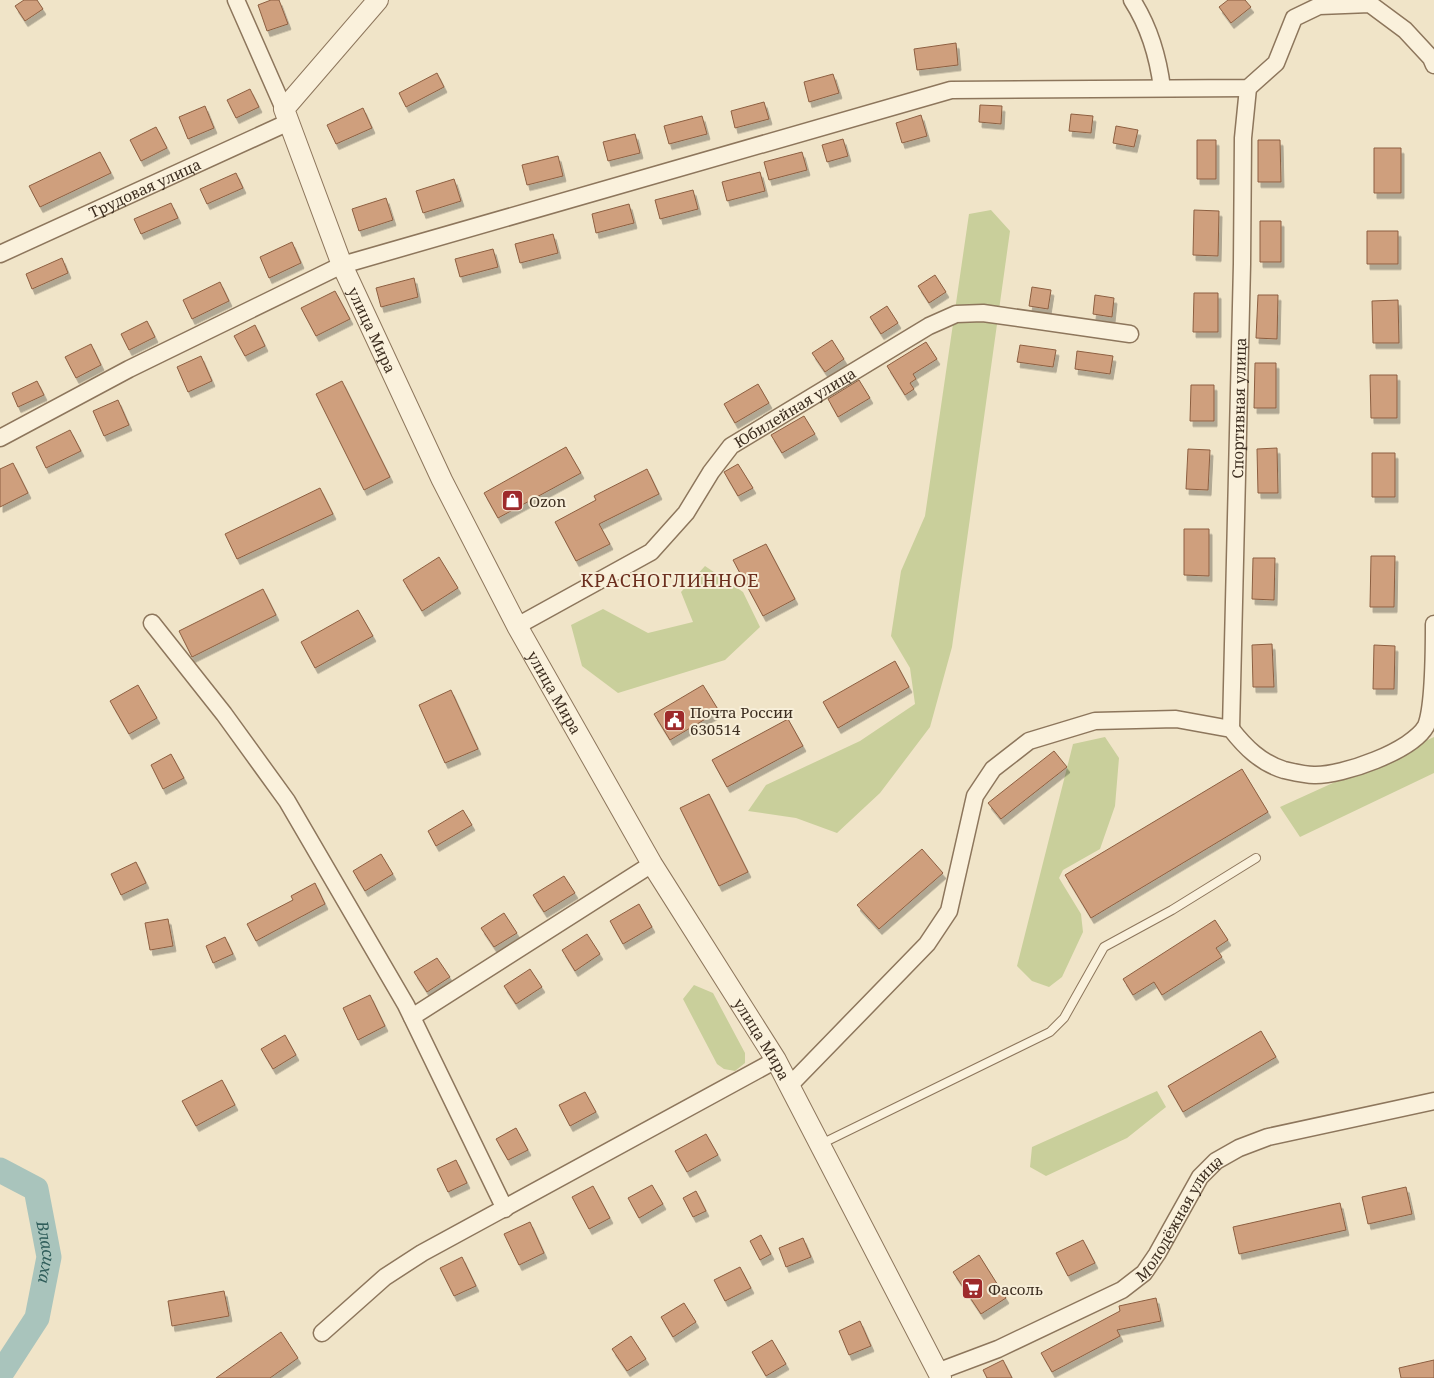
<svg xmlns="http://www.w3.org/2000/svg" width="1434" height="1378" font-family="'Noto Serif',serif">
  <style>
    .green { fill: #c9cf9b }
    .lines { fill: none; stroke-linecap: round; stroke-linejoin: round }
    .river { stroke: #a9c4bc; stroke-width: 25 }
    .building { fill: #cf9f7d; stroke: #8d5f41; filter: url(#shadow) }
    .service-casing { stroke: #8d765c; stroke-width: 10 }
    .minor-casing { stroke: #8d765c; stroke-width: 19 }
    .tertiary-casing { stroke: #8d765c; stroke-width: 22 }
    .service { stroke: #faf1dc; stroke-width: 8 }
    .minor { stroke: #faf1dc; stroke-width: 16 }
    .tertiary { stroke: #faf1dc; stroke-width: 20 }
    .labels { text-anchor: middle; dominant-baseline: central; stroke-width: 4; stroke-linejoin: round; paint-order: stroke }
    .street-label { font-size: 15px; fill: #3d2e20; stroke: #f7eed8 }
    .poi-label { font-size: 15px; fill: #3d2e20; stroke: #f7eed8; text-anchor: start }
    .water-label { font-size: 16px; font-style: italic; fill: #2f5d5a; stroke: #f7eed8 }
    .quarter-label { font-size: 18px; letter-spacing: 1px; fill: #6b2e1e; stroke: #f7eed8 }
  </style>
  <defs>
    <filter id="shadow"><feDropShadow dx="3" dy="5.5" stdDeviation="0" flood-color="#0004"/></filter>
  </defs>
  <rect width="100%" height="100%" fill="#f0e4c8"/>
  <path class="green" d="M991 210 1010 231 952 647 930 727 880 793 837 833 796 818 748 811 766 785 860 741 915 704 910 668 891 636 901 571 925 516 969 214Z
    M705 566 743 592 760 627 725 660 618 693 582 666 571 625 603 609 648 633 693 622 681 592Z
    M1105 737 1119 758 1115 806 1100 849 1063 870 1059 878 1081 914 1083 932 1062 977 1049 987 1032 981 1017 966 1073 744Z
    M1434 737V773L1300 837 1280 807Z
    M694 985 713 993 745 1053V1063L735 1071 724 1069 717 1064 683 999Z
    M1157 1091 1166 1107 1127 1138 1046 1176 1030 1167 1032 1147Z"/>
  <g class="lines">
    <path class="river" id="s1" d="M0 1170 36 1189 49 1257 37 1318 0 1375"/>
  </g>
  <path class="building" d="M24 0H37L43 9 25 21 15 6Z
    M271 0H279L288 24 267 31 258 5Z
    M1228 0H1245L1251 7 1231 23 1219 7Z
    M956 43 958 65 917 70 914 49Z
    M437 73 444 87 406 107 399 93Z
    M833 74 839 93 809 102 804 82Z
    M250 89 259 107 236 118 227 100Z
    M764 102 769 119 735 128 731 111Z
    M980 105 1002 106 1001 124 979 122Z
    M205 106 214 128 188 139 179 117Z
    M363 108 372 128 336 144 327 125Z
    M1071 114 1093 116 1091 133 1069 131Z
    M921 115 927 136 902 143 896 123Z
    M702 116 707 134 669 144 664 126Z
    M1116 126 1138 130 1134 147 1113 143Z
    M156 127 167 148 141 161 130 140Z
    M635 134 640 153 608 161 603 142Z
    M843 139 848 156 827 162 822 145Z
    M1197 140H1216V179H1197Z
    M1258 140H1280L1281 182H1258Z
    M1374 148H1401V193H1374Z
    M100 152 111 173 40 207 29 186Z
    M802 152 807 170 769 180 764 162Z
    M558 156 563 176 527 185 522 165Z
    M760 172 765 191 727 201 722 182Z
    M236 173 243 188 207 204 200 189Z
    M454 179 461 201 423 213 416 191Z
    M693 190 698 209 660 219 655 200Z
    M386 198 393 220 359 231 352 209Z
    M171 203 178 218 141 234 134 219Z
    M629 204 634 223 596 233 592 214Z
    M1194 210 1219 211 1218 256 1193 255Z
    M1260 221H1281V262H1260Z
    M1367 231H1398V264H1367Z
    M553 234 558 253 520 263 515 244Z
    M292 242 301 263 269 278 260 257Z
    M493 249 498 267 460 277 455 259Z
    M62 258 68 273 32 289 26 274Z
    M935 275 946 292 929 303 918 286Z
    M414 278 418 297 381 307 376 288Z
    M220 282 229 301 192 319 183 300Z
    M1032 287 1051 290 1048 309 1029 306Z
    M335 291 350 319 316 336 301 308Z
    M1194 293H1218V332H1193Z
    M1095 295 1114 298 1112 317 1093 314Z
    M1258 295H1278L1277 339 1256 338Z
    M1398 300 1399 343H1373L1372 301Z
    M887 306 898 323 881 334 870 317Z
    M147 321 155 337 129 350 121 334Z
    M255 325 265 346 245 356 234 336Z
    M832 340 844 359 825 372 812 353Z
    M926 342 937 359 913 374 916 379 910 383 914 389 905 395 887 366Z
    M91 344 101 365 76 378 65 357Z
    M1020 345 1056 350 1053 367 1017 362Z
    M1077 351 1113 356 1110 374 1075 369Z
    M201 356 212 381 188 392 177 367Z
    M1255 363H1276V408H1254Z
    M1370 375H1397V418H1371Z
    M859 380 870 398 838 417 828 399Z
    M37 381 44 395 18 407 12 393Z
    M342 381 390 477 364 490 316 394Z
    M758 384 769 403 735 423 724 404Z
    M1191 385H1214V421H1190Z
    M118 400 129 425 104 436 93 411Z
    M804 416 815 434 782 453 771 435Z
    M70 430 81 451 46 468 36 447Z
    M566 447 581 473 498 518 484 493Z
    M1277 448 1278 493H1258L1257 449Z
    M1188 449 1210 450 1208 490 1186 489Z
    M1372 453H1395V497H1372Z
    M13 463 28 493 0 507V469Z
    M738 464 753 488 738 496 724 472Z
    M647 469 659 494 599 524 610 544 576 561 555 522 596 500 594 496Z
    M320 488 333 514 237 559 225 534Z
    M1184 529H1209V576L1184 575Z
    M766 544 795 599 763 616 733 560Z
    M1371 556H1395L1394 607H1370Z
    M439 557 458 588 422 611 403 580Z
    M1253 558H1275L1274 600 1252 599Z
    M263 589 276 615 192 657 179 631Z
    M358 610 373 636 315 668 301 642Z
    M1272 644 1274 687H1253L1252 645Z
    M1374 645 1395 646 1394 689H1373Z
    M895 661 909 687 838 728 823 702Z
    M138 685 157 718 129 734 110 701Z
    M703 685 719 711 670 740 654 714Z
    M451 690 478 749 445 763 419 705Z
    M788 719 803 746 727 787 712 760Z
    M1054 751 1067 767 1001 819 988 803Z
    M171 754 184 778 163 789 151 765Z
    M1242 769 1268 812 1091 918 1065 875Z
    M709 794 748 872 719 886 680 808Z
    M463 810 472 825 436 846 428 831Z
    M922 849 943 873 879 929 857 905Z
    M381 854 393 874 365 891 353 871Z
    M136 862 146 883 121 895 111 874Z
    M564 876 575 893 544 912 533 895Z
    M315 883 325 904 256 941 247 924 293 900 291 896Z
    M639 904 652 927 623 944 610 921Z
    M504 913 517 933 494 947 481 928Z
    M168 919 173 946 150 950 145 923Z
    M1215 920 1228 940 1216 948 1222 957 1162 995 1154 982 1133 995 1123 979Z
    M587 934 600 954 575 971 562 950Z
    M225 937 233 954 213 963 206 946Z
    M437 958 450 977 427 992 414 972Z
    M530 969 542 987 516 1004 504 986Z
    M370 995 385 1026 358 1040 343 1008Z
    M1261 1031 1276 1057 1183 1112 1168 1086Z
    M285 1035 296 1055 273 1069 261 1049Z
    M222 1080 235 1105 196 1126 182 1101Z
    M585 1092 596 1112 570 1126 559 1105Z
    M516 1128 528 1150 508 1160 496 1139Z
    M706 1134 718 1155 687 1172 675 1151Z
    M456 1160 467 1183 448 1192 437 1169Z
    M652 1185 663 1204 639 1218 628 1198Z
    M593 1186 610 1218 589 1229 572 1197Z
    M1406 1187 1412 1214 1368 1224 1362 1197Z
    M696 1191 706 1211 693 1217 683 1198Z
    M1340 1203 1346 1230 1239 1254 1233 1227Z
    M530 1222 544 1253 519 1265 504 1234Z
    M761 1235 771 1254 760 1260 750 1241Z
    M803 1238 811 1257 786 1267 779 1248Z
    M1083 1240 1095 1263 1068 1276 1056 1253Z
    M979 1255 1006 1298 981 1314 953 1272Z
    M462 1257 476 1286 454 1296 440 1268Z
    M740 1267 751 1288 725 1301 714 1280Z
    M224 1291 229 1316 172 1326 168 1301Z
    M1156 1298 1161 1321 1117 1330 1120 1336 1052 1372 1041 1353 1120 1311 1119 1306Z
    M684 1303 696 1322 673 1337 661 1317Z
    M860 1321 871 1346 849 1355 839 1331Z
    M281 1332 298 1358 270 1378H216Z
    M631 1336 646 1359 627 1371 612 1349Z
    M772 1340 786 1364 766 1376 752 1352Z
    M1003 1360 1012 1378H987L983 1370Z
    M1434 1360V1378H1401L1399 1368Z"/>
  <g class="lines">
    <defs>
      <path id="service" d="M821 1144 1050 1032 1064 1018 1104 947 1172 910 1256 858"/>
      <g id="minor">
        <path d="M236 0 284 109"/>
        <path d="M1132 0C1150 28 1158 56 1162 88"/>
        <path id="s2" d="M0 254 289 122"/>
        <path d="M0 438 129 369 342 265 951 90 1248 88 1276 63 1294 18 1319 6 1370 4 1405 30 1431 58 1434 65"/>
        <path d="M152 623 224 714 287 801 406 1005 505 1209"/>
        <path id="s3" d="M517 626 651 552 686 513 711 472 731 446 929 326 956 314 983 313 1130 334"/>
        <path id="s4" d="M1231 729 1242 264 1243 138 1248 88"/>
        <path d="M412 1017 652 864"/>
        <path d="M789 1086 927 944 949 911 975 796 993 769 1029 741 1095 721 1176 719 1231 729C1245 747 1261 763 1284 770 1293 772 1305 775 1314 775 1342 776 1412 751 1426 726 1434 706 1434 649 1434 624"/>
        <path d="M322 1333 385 1277 422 1253 776 1060"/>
        <path id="s5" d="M937 1372 998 1349 1122 1290 1144 1273 1157 1254 1200 1177 1216 1161 1239 1148 1268 1137 1434 1101"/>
      </g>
      <g id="tertiary">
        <path id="s6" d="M378 0 284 109 342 265 442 480 517 626 652 864 776 1060 941 1378"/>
      </g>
    </defs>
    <use href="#service" class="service-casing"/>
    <use href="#minor" class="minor-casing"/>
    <use href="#tertiary" class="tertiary-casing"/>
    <use href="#service" class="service"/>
    <use href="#minor" class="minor"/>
    <use href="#tertiary" class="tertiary"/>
  </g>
  <defs>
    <symbol id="shop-square" viewBox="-11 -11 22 22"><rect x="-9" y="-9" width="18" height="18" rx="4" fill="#9e2a2b" stroke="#f7eed8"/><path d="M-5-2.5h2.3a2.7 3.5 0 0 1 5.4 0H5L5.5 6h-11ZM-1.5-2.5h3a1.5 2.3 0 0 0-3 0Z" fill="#fff"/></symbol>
    <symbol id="civic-square" viewBox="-11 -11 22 22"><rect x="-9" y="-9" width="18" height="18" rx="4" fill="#9e2a2b" stroke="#f7eed8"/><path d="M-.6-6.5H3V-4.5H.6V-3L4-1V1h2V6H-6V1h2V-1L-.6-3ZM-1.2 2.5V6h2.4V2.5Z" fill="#fff"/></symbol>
    <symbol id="supermarket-square" viewBox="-11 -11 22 22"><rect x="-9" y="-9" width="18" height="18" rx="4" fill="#9e2a2b" stroke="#f7eed8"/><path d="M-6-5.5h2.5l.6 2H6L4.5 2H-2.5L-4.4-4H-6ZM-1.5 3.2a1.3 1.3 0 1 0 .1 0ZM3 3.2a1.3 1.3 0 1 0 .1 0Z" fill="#fff"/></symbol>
  </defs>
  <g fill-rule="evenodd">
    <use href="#shop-square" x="500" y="488" width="25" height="25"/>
    <use href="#civic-square" x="662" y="708" width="25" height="25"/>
    <use href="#supermarket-square" x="960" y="1276" width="25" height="25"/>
  </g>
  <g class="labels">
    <g class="street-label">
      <text stroke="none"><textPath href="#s2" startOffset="159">Трудовая улица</textPath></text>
      <text stroke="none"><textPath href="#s6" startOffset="382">улица Мира</textPath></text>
      <text stroke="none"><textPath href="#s3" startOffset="361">Юбилейная улица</textPath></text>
      <text stroke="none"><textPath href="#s4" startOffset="321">Спортивная улица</textPath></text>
      <text stroke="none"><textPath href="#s6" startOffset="788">улица Мира</textPath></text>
      <text stroke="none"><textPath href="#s6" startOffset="1192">улица Мира</textPath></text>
      <text stroke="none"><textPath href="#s5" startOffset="296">Молодёжная улица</textPath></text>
    </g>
    <g class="poi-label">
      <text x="529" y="501">Ozon</text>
      <text x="690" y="712">Почта России<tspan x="690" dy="17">630514</tspan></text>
      <text x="988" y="1289">Фасоль</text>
    </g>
    <g class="water-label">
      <text stroke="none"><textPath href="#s1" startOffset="105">Власиха</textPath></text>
    </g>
    <g class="quarter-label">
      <text x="670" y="580">КРАСНОГЛИННОЕ</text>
    </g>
  </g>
</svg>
